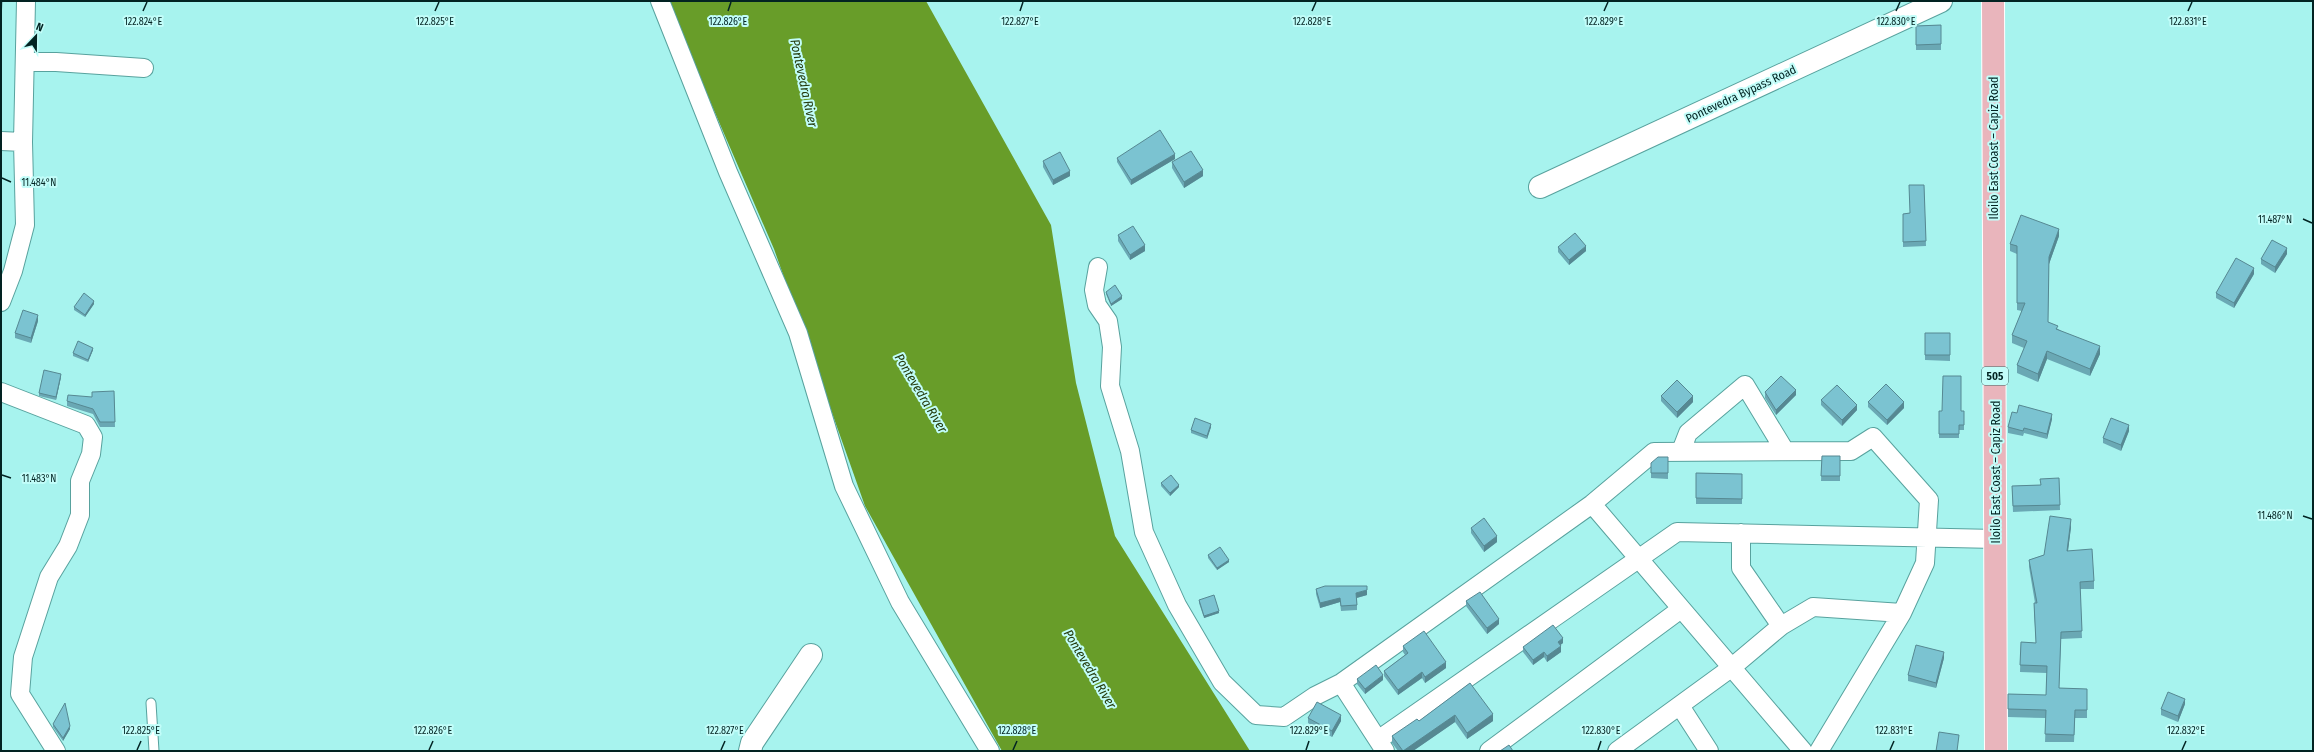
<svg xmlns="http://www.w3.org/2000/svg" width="2314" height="752" font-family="'Fira Sans Condensed',sans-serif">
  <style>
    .water { fill: #689d29 }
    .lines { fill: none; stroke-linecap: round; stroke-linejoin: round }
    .lane-casing { stroke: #58a29e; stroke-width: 11 }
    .street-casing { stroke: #58a29e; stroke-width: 20 }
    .secondary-casing { stroke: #58a29e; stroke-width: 24 }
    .primary-casing { stroke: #fff; stroke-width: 24 }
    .lane { stroke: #fff; stroke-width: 9 }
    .street { stroke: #fff; stroke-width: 18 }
    .secondary { stroke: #fff; stroke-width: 22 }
    .primary { stroke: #e9b5bc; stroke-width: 22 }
    .wall { fill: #6aa8b4 }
    .shaded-wall { fill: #568892 }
    .building { fill: #7bc3d1; stroke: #568892 }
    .ticks { fill: none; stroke: #022322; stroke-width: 1.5 }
    .labels { text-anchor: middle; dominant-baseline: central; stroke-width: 4; stroke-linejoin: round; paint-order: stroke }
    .shield { fill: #c2fdf9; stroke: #3c6462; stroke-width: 1 }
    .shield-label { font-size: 11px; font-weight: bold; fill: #022322 }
    .street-label { font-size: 12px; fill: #022322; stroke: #c2fdf9 }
    .water-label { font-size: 13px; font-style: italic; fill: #253b0d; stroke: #c2fdf9 }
    .ticks-label { font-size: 10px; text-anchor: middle; fill: #022322; stroke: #c2fdf9; stroke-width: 4; stroke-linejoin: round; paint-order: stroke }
  </style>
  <rect width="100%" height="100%" fill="#a7f3ee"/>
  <path class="water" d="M670 1H926L1051 225 1076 383 1115 536 1250 751H1002L865 506 774 249 687 48Z"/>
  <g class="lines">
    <defs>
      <path id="lane" d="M151 703 154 751"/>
      <path id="street" d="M660 1 728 172 798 333 844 486 900 602 990 751
        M25 62H56L144 68
        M1 141 23 142
        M1098 267 1094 290 1097 305 1108 321 1112 347 1110 386 1130 451 1144 532 1177 605 1222 682 1256 715 1284 717 1315 696 1341 683
        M1 302 13 271 25 225 23 142 26 1
        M1 392 86 425 93 437 91 454 80 481V515L68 546 49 577 23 657 20 694 56 751
        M1681 451 1688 433 1745 385 1785 451
        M1592 504 1803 751
        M1741 533V568L1781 626
        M1680 706 1709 751
        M1378 740 1677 532 1996 539
        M1385 751 1341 683 1592 504 1654 452 1851 451 1873 437 1929 500 1925 563 1902 613 1813 607 1781 626 1731 668 1617 751
        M1489 751 1681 609
        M1819 751 1902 613"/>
      <path id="secondary" d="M1540 187 1941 1
        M750 751 752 743 811 655"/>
      <path id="primary" d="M1993 1 1996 751"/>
    </defs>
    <use href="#lane" class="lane-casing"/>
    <use href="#street" class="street-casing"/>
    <use href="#secondary" class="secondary-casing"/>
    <use href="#primary" class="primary-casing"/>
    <use href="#lane" class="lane"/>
    <use href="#street" class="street"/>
    <use href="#secondary" class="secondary"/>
    <use href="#primary" class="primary"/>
  </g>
  <path class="wall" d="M1941 25V50H1916V26Z
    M1117 158 1175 159 1131 185 1117 162Z
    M1043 161 1070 176 1053 185 1043 167Z
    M1172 162 1203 176 1184 188 1172 168Z
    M1924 185 1926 246 1903 247V214L1910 213Z
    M1118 235 1145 251 1130 260 1118 241Z
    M2059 236 2049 264 2048 322 2058 329 2100 354 2090 376 2047 359 2038 382 2017 373V365L2024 348 2012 343V335L2022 311 2017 310V254L2010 251V244Z
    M1558 247 1586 251 1569 265 1558 252Z
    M2287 254 2275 273 2261 264V259Z
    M2254 274 2234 308 2216 298V293Z
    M1106 292 1122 299 1111 306 1106 294Z
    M94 304 85 317 74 310V307Z
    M38 321 31 343 15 338V333Z
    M1925 333H1950V361L1925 360Z
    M93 350 88 362 73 356V353Z
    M61 377 56 400 39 396V393Z
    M114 391 115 427H100L93 414 67 406V401L92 397Z
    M1765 392 1796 395 1776 415 1765 398Z
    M1661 396 1693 402 1677 418 1661 401Z
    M1821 400 1857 410 1842 426 1821 405Z
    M1868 402 1904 408 1887 425 1868 407Z
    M1939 411H1964V430H1959V438H1939Z
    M2052 419 2047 439 2024 433 2023 436 2008 433V427Z
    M1211 427 1207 439 1191 433V430Z
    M2129 431 2121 451 2103 443V438Z
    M1822 456H1840V481H1821Z
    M1668 457V479L1651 478V463Z
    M1696 473 1742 474V504H1696Z
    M2059 478 2060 510 2013 512 2012 486 2040 485Z
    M1161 483 1179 487 1170 496 1161 486Z
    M2071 527 2068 551 2094 581V589H2080L2082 638 2061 639 2059 688 2087 689V718H2075L2074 742H2045L2046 718 2008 717V694L2046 695 2047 673 2020 672 2021 642 2036 643 2034 611V603H2035L2029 567V560L2044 555Z
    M1471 528 1497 542 1484 552 1471 533Z
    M1208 555 1229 562 1217 570 1208 558Z
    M1316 589 1367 595 1357 598V610L1341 611 1340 602 1320 608 1316 594Z
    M1199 600 1219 613 1204 618 1199 603Z
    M1466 601 1499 624 1487 634 1466 606Z
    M1563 643 1560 645 1561 652 1547 662 1544 657 1533 665 1523 652V647Z
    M1403 646 1446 668 1425 683 1422 678 1398 695 1384 676V671L1405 655 1403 652Z
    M1944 658 1936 688 1908 681V675Z
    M1357 679 1383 680 1365 694 1357 684Z
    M1470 683 1493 721 1467 739 1455 722 1413 751H1398L1392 743V736L1419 721Z
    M2185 704 2178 722 2161 715V709Z
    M1308 718 1341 721 1332 737 1308 723Z
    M53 724 70 729 63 741 53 727Z"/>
  <path class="shaded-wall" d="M1175 154V159L1131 185V180Z
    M1203 170V176L1184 188V182Z
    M1070 171V176L1053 185V180Z
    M2059 229V236L2049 264V257Z
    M1145 245V251L1130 260V255Z
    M1586 246V251L1569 265V260Z
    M2287 248V254L2275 273V267Z
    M2254 268V274L2234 308V303Z
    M1122 296V299L1111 306V304Z
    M94 301V304L85 317V315Z
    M38 315V321L31 343V338Z
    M2100 346V354L2090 376V369Z
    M93 348V350L88 362V360Z
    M2047 351V359L2038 382V374Z
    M61 374V377L56 400V397Z
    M1796 390V395L1776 415V410Z
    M1693 396V402L1677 418V412Z
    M1904 402V408L1887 425V420Z
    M1857 405V410L1842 426V420Z
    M2052 414V419L2047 439V434Z
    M1211 424V427L1207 439V436Z
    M2129 425V431L2121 451V445Z
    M1179 485V487L1170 496V493Z
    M2071 519V527L2067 558V551Z
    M1497 536V542L1484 552V546Z
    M1229 560V562L1217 570V568Z
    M1367 590V595L1356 598V593Z
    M1340 598V602L1320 608V603Z
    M1219 611V613L1204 618V616Z
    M1499 619V624L1487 634V628Z
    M1563 638V643L1558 647V642Z
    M1561 646V652L1547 662V656Z
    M1544 652V657L1533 665V660Z
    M1944 652V658L1936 688V683Z
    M1446 662V668L1425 683V677Z
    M1422 672V678L1398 695V690Z
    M1383 675V680L1365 694V689Z
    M2185 699V704L2178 722V716Z
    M1493 714V721L1467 739V733Z
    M1341 715V721L1332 737V731Z
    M1455 715V722L1413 751H1403Z
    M70 726V729L63 741V738Z"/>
  <path class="building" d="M1 1H2L1 19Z
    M1941 25V44L1916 45V26Z
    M1160 130 1175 154 1131 180 1117 158Z
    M1191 151 1203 170 1184 182 1172 162Z
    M1060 152 1070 171 1053 180 1043 161Z
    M1909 185H1924L1926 241 1903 242V214L1910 213Z
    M2021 215 2059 229 2049 257 2048 322 2058 326 2056 329 2100 346 2090 369 2047 351 2038 374 2017 365 2027 341 2012 335 2025 303H2017V246L2010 244Z
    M1133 226 1145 245 1130 255 1118 235Z
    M1575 233 1586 246 1569 260 1558 247Z
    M2272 240 2287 248 2275 267 2261 259Z
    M2236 258 2254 268 2234 303 2216 293Z
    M1115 285 1122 296 1111 304 1106 292Z
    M84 293 94 301 85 315 74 307Z
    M23 310 38 315 31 338 15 333Z
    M1925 333H1950V355H1925Z
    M78 341 93 348 88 360 73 353Z
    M44 370 61 374 56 397 39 393Z
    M1781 376 1796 390 1776 410 1765 392Z
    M1943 376H1961V411H1964V425H1959V434H1939V411H1942Z
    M1677 380 1693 396 1677 412 1661 396Z
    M1886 384 1904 402 1887 420 1868 402Z
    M1837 385 1857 405 1842 420 1821 400Z
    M114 391 115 422H100L93 409 67 401 68 395 92 397V392Z
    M2019 405 2052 414 2047 434 2024 428 2023 431 2008 427 2012 412 2017 413Z
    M1195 418 1211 424 1207 436 1191 430Z
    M2111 418 2129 425 2121 445 2103 438Z
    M1822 456H1840V476H1821Z
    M1658 457H1668V473H1651V463Z
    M1696 473 1742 474V499L1696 498Z
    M1171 475 1179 485 1170 493 1161 483Z
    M2059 478 2060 505 2013 506 2012 486 2041 485 2040 479Z
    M2050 516 2071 519 2067 551 2092 549 2094 581 2080 582 2082 631 2061 632 2059 688 2087 689V710H2075L2074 735 2045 734 2046 710 2008 709V694L2046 695 2047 666 2020 665 2021 642 2036 643 2034 603H2037L2029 560 2044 555Z
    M1484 518 1497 536 1484 546 1471 528Z
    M1220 547 1229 560 1217 568 1208 555Z
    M1325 586H1367V590L1356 593 1357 605 1341 606 1340 598 1320 603 1316 589Z
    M1480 592 1499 619 1487 628 1466 601Z
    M1214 595 1219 611 1204 616 1199 600Z
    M1553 625 1563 638 1558 642 1561 646 1547 656 1544 652 1533 660 1523 647Z
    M1424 631 1446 662 1425 677 1422 672 1398 690 1384 671 1408 653 1403 646Z
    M1916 645 1944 652 1936 683 1908 675Z
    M1376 665 1383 675 1365 689 1357 679Z
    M1470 683 1493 714 1467 733 1455 715 1403 751 1392 736 1417 719 1419 721Z
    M2168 692 2185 699 2178 716 2161 709Z
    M1317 702 1341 715 1332 731 1308 718Z
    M65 703 70 726 63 738 53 724Z
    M1939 732 1959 735 1957 751H1936Z
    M1509 745 1513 751H1500Z"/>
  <path class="ticks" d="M143 11 147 2M435 11 439 2M728 11 731 2M1020 11 1023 2M1312 11 1316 2M1604 11 1608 2M1896 11 1900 2M2188 11 2192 2M2 178 11 182M2303 219 2312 223M2 475 11 478M2303 516 2312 519M137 750 141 741M429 750 433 741M721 750 725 741M1013 750 1017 741M1306 750 1309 741M1598 750 1601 741M1890 750 1894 741M2182 750 2186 741"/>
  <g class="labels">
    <rect class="shield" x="1982" y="367" width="26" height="18" rx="3"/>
    <g class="shield-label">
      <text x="1995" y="376">505</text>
    </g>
    <g class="street-label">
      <text transform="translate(1741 94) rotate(-25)">Pontevedra Bypass Road</text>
      <text transform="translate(1994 148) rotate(-90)">Iloilo East Coast – Capiz Road</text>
      <text transform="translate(1996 472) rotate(-90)">Iloilo East Coast – Capiz Road</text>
    </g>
    <g class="water-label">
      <text transform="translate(804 83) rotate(78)">Pontevedra River</text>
      <text transform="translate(921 393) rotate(59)">Pontevedra River</text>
      <text transform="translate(1090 669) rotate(59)">Pontevedra River</text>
    </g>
  </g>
  <g class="ticks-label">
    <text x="143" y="25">122.824°E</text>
    <text x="435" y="25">122.825°E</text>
    <text x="728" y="25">122.826°E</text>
    <text x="1020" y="25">122.827°E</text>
    <text x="1312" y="25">122.828°E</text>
    <text x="1604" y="25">122.829°E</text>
    <text x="1896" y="25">122.830°E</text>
    <text x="2188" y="25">122.831°E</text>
    <text x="39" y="186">11.484°N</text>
    <text x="2275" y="223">11.487°N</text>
    <text x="39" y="482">11.483°N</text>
    <text x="2275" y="519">11.486°N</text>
    <text x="141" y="734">122.825°E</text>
    <text x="433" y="734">122.826°E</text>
    <text x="725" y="734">122.827°E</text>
    <text x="1017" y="734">122.828°E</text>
    <text x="1309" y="734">122.829°E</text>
    <text x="1601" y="734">122.830°E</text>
    <text x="1894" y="734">122.831°E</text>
    <text x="2186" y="734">122.832°E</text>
  </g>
  <rect width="2314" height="752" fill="none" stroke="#022322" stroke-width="4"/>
  <g transform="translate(36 36) rotate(22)" stroke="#c2fdf9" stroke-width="3" paint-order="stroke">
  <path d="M0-3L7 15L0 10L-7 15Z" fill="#022322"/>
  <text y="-6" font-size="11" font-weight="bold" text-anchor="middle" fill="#022322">N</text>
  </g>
</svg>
